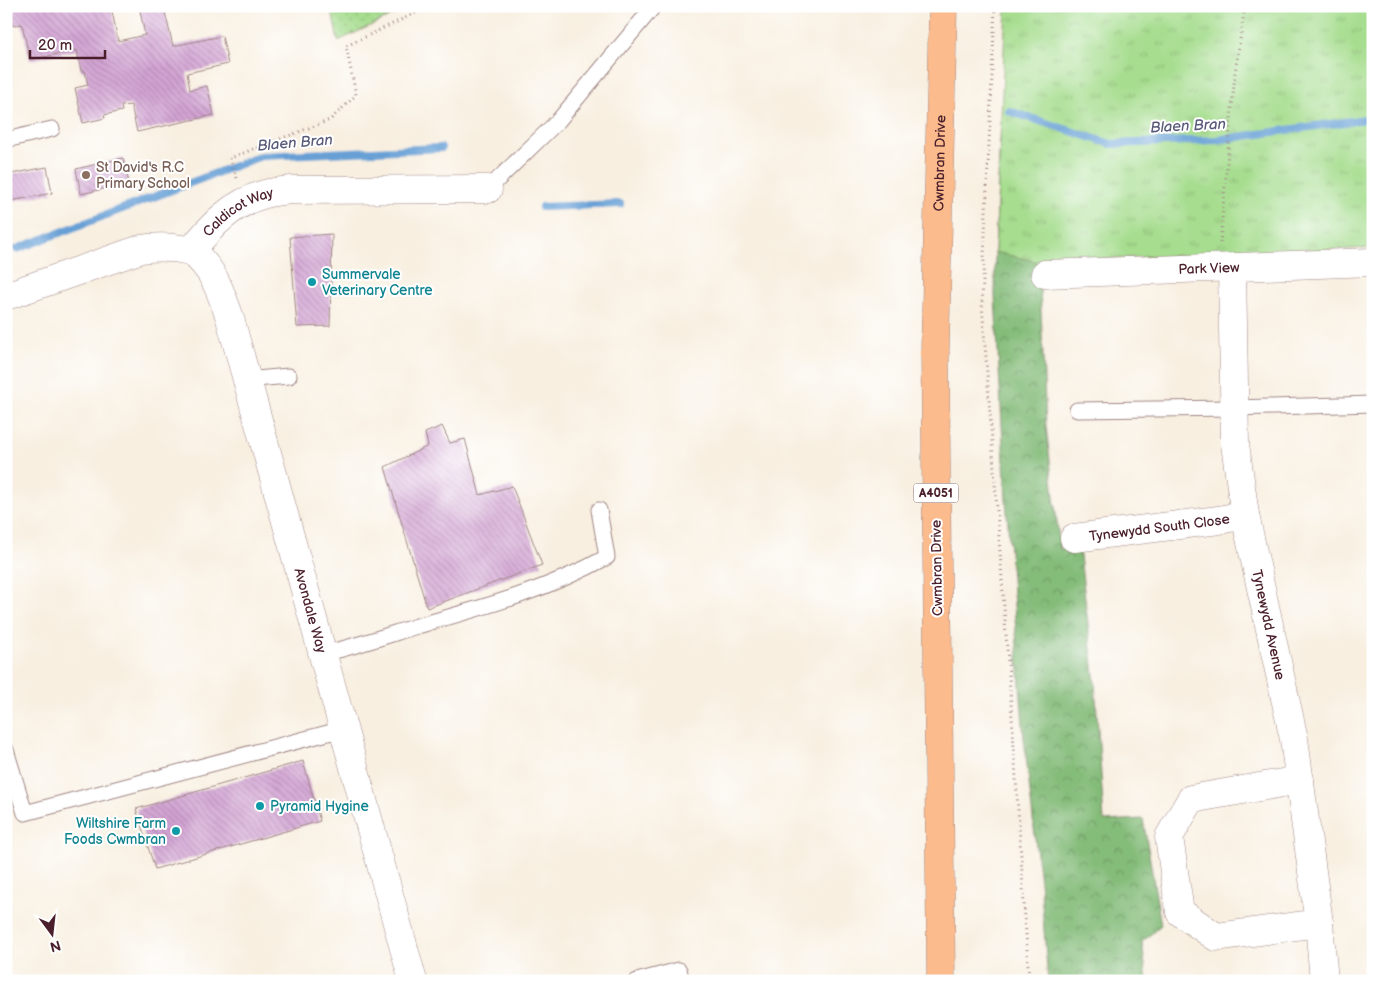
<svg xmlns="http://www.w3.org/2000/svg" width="1379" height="987" font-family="'Balsamiq Sans',sans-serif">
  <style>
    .forest { fill: url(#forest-crowns); stroke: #676e52 }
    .park { fill: url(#park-tufts); stroke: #787e5c }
    .garden { fill: url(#garden-dots); stroke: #787e5c }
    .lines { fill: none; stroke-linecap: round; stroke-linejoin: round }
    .stream { stroke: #67a0d6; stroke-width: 8 }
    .building { fill: url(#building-back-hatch) }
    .service-casing { stroke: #a18786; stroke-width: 17 }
    .minor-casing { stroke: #a18786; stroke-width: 29 }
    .primary-casing { stroke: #a18786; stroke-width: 29 }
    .path { stroke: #a18786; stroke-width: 3; stroke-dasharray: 1 4; stroke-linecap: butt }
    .service { stroke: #fff; stroke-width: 15 }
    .minor { stroke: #fff; stroke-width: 28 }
    .primary { stroke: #fbbb8d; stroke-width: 28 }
    .education-dot { fill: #8d6e63; stroke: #fff; stroke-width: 2 }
    .culture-dot { fill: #0f9aa8; stroke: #fff; stroke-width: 2 }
    .labels { text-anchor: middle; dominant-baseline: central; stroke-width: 4; stroke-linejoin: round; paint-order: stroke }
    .shield { fill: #fff; stroke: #80626b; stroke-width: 1 }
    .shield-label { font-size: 12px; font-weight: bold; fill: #4a1f2b }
    .street-label { font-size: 14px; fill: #4a1f2b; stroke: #fff }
    .education-label { font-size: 14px; fill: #785e54; stroke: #fff; text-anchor: start }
    .culture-label { font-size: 14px; fill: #0d838f; stroke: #fff; text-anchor: start }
    .water-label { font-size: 15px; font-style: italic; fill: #575978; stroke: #fff }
  </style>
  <defs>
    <pattern id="forest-crowns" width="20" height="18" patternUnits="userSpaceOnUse" patternTransform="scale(1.25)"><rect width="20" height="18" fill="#84bc79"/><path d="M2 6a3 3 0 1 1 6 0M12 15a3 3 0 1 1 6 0" fill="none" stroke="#6e9863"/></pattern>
    <pattern id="park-tufts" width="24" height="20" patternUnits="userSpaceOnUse" patternTransform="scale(1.25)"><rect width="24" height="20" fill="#a6dd8e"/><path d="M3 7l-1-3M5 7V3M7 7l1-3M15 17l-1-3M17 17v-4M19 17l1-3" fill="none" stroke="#90bd7b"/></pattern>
    <pattern id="garden-dots" width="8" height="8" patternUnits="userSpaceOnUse" patternTransform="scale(1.25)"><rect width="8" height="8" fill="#a6dd8e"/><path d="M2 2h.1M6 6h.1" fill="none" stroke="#90bd7b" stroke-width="1.8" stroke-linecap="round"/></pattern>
    <pattern id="building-back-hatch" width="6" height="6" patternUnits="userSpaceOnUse" patternTransform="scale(1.25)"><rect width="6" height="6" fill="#d3a4d4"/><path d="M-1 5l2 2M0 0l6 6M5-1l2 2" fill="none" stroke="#ad85ac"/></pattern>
  </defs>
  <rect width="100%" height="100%" fill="#fff"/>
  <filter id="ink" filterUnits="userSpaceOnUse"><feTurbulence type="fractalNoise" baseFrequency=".02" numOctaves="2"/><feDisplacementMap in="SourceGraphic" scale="10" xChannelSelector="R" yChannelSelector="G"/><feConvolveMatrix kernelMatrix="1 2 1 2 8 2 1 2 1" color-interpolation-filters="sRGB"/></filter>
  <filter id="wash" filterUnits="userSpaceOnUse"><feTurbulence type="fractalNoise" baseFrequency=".0096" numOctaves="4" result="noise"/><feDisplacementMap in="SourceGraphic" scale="20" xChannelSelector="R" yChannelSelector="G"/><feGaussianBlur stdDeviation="1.12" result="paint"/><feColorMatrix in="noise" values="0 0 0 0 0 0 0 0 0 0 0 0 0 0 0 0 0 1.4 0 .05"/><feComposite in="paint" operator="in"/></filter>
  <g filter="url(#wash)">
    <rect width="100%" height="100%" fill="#f8efe0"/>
    <path class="forest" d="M1000 136 1028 152 1039 264 1046 426 1060 549 1079 548 1095 683 1104 821 1143 819 1161 925 1142 942 1147 981H1048L1041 891 1024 738 1006 499 995 296V252Z"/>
    <path class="park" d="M1006 6H1373V248L1039 262 995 252Z"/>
    <path class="garden" d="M331 6H412L338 41Z"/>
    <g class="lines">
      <path class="stream" d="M1009 111 1111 144 1216 140 1373 118
        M542 207 620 204
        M17 249 261 156 441 148"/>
    </g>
    <g id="blocks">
      <path class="building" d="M6 6H111L118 41 145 35 139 6H160V9L164 8 173 46 222 36 228 64 187 73 190 90 207 86 214 115 137 132 131 105 121 106 122 111 104 115 105 118 83 123 75 88 88 85 85 71H81L77 50 30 60 22 24 9 26Z
        M123 158 129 183 81 194 76 169Z
        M47 167 52 193 6 202V175Z
        M332 234 330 326 297 327 290 237Z
        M442 426 450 443 465 439 480 495 512 486 542 565 427 608 385 467 428 446 425 433Z
        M303 761 320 821 155 869 136 809Z"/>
    </g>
  </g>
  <g filter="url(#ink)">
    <use href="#blocks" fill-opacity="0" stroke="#a18786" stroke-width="1"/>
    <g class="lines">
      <defs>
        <path id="service" d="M6 140 52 129
          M488 189 558 121 654 6
          M246 380 289 376
          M1077 410 1234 408 1373 404
          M322 654C354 647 385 636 417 626 481 608 548 590 607 557L599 510
          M6 750 25 813 343 729
          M637 981 679 970 682 981"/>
        <g id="minor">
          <path id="s1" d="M191 251C214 270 219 288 229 315L413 981"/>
          <path id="s2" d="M1232 268 1235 444 1245 515 1294 739 1319 923 1324 981"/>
          <path id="s3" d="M1045 274 1373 262"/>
          <path id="s4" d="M6 296 141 249C159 246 174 247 191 251 212 225 232 203 265 194 274 191 284 191 292 190L488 189"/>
          <path id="s5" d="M1074 538 1219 520 1245 515"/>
          <path d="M1300 780 1191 799 1169 837 1180 912 1216 937 1319 923"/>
        </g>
        <g id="primary">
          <path id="s6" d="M941 981 935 350 943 6"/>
        </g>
      </defs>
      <use href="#service" class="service-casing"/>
      <use href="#minor" class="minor-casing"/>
      <use href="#primary" class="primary-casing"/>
      <path class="path" d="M995 6 982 303 1013 731 1029 981
        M237 178 230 158 330 120 356 95 346 46 430 6
        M1220 243 1235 73 1245 6"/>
      <use href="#service" class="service"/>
      <use href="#minor" class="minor"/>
      <use href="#primary" class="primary"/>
    </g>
  </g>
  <circle class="education-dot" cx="86" cy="175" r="5"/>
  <g class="culture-dot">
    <circle cx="312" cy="282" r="5"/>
    <circle cx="260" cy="806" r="5"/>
    <circle cx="176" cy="831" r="5"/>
  </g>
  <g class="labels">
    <rect class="shield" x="913.5" y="483.5" width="45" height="19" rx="4"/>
    <g class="shield-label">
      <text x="936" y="493">A4051</text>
    </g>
    <g class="street-label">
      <text stroke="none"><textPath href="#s6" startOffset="818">Cwmbran Drive</textPath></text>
      <text stroke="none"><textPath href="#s4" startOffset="256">Caldicot Way</textPath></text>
      <text stroke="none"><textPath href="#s3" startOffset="164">Park View</textPath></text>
      <text stroke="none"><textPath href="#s5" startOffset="86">Tynewydd South Close</textPath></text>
      <text transform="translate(937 568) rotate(-91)">Cwmbran Drive</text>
      <text stroke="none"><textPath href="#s1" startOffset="382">Avondale Way</textPath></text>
      <text stroke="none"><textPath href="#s2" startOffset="360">Tynewydd Avenue</textPath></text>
    </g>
    <g class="education-label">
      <text x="96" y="167">St David's R.C<tspan x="96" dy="16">Primary School</tspan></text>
    </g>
    <g class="culture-label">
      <text x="322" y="274">Summervale<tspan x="322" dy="16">Veterinary Centre</tspan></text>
      <text x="270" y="806">Pyramid Hygine</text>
      <text x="166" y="823" text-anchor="end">Wiltshire Farm<tspan x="166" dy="16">Foods Cwmbran</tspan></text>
    </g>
    <g class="water-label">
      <text transform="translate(1188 126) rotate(-3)">Blaen Bran</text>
      <text transform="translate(295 143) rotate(-5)">Blaen Bran</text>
    </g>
  </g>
  <rect width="1379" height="987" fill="none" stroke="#fff" stroke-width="25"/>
  <g transform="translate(52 934) rotate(165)" stroke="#ffffff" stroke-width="4" paint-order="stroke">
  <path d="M0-4L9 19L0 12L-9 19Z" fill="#4a1f2b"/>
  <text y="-8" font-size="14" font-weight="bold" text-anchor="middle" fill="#4a1f2b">N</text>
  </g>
  <path d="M30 50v8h75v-8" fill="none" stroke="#4a1f2b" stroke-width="2.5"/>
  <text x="38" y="50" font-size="15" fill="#4a1f2b" stroke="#ffffff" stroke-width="4" paint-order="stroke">20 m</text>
</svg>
